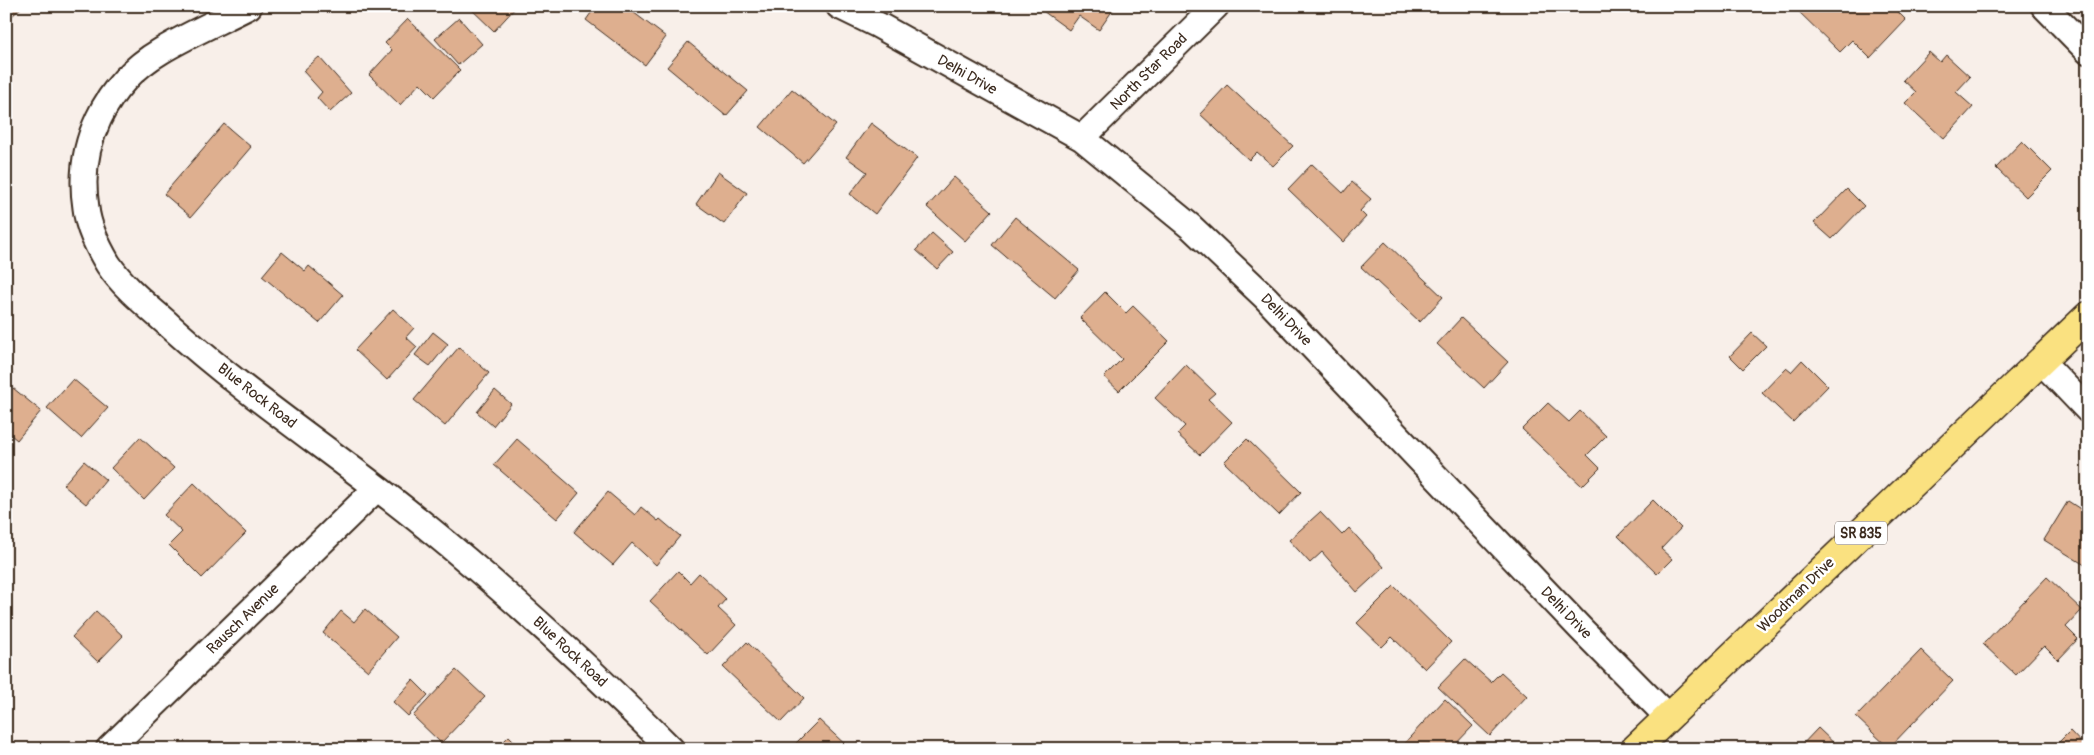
<svg xmlns="http://www.w3.org/2000/svg" width="2094" height="755" font-family="Pangolin,sans-serif">
  <style>
    .building { fill: #deaf8f; stroke: #3b2a1e }
    .lines { fill: none; stroke-linecap: round; stroke-linejoin: round }
    .street-casing { stroke: #3b2a1e; stroke-width: 29 }
    .primary-casing { stroke: #3b2a1e; stroke-width: 31 }
    .street { stroke: #fff; stroke-width: 25 }
    .primary { stroke: #fae180; stroke-width: 28 }
    .labels { text-anchor: middle; dominant-baseline: central; stroke-width: 5; stroke-linejoin: round; paint-order: stroke }
    .shield { fill: #fff; stroke: #766a62; stroke-width: 1 }
    .shield-label { font-size: 14px; font-weight: bold; fill: #3b2a1e }
    .street-label { font-size: 15px; fill: #3b2a1e; stroke: #fff }
  </style>
  <rect width="100%" height="100%" fill="#f8efe9"/>
  <filter id="ink" filterUnits="userSpaceOnUse"><feTurbulence type="fractalNoise" baseFrequency=".02" numOctaves="2"/><feDisplacementMap in="SourceGraphic" scale="10" xChannelSelector="R" yChannelSelector="G"/><feConvolveMatrix kernelMatrix="1 2 1 2 8 2 1 2 1" color-interpolation-filters="sRGB"/></filter>
  <g filter="url(#ink)">
    <path class="building" d="M6 6H23L12 16Z
      M468 6H517L494 31Z
      M596 6H625L666 37 645 65 586 20Z
      M1036 6H1113L1115 7 1099 30 1079 16 1069 30Z
      M1793 6H1871L1873 8 1875 6H1892L1906 20 1870 58 1852 40 1840 52Z
      M459 18 482 44 458 65 435 39Z
      M408 19 460 70 434 97 420 83 400 105 369 75 392 50 385 43Z
      M688 42 748 91 726 116 667 67Z
      M1929 52 1940 62 1946 55 1970 77 1956 92 1973 107 1944 139 1905 103 1916 92 1903 80Z
      M319 57 351 93 330 112 317 98 322 92 303 71Z
      M1227 85 1293 146 1273 166 1257 152 1249 160 1200 114Z
      M792 89 836 125 803 163 760 127Z
      M871 123 917 158 875 214 850 194 867 172 846 157Z
      M224 124 251 147 191 217 164 194Z
      M2022 141 2052 171 2026 197 1996 168Z
      M1312 164 1343 193 1352 182 1371 199 1360 211 1366 217 1343 242 1288 189Z
      M718 172 747 193 724 224 696 204Z
      M954 177 992 211 965 241 927 207Z
      M1847 189 1864 206 1832 239 1814 223Z
      M1015 217 1079 270 1055 298 992 245Z
      M932 233 953 252 937 269 916 250Z
      M1385 242 1443 297 1420 322 1361 267Z
      M282 252 305 271 309 266 343 295 319 323 262 276Z
      M1105 292 1126 313 1133 306 1169 341 1119 391 1104 377 1122 359 1080 318Z
      M393 309 414 328 406 337 417 347 387 380 355 350Z
      M1461 318 1508 362 1484 388 1437 344Z
      M433 332 448 344 430 366 415 355Z
      M1752 333 1766 346 1743 369 1730 356Z
      M459 347 489 373 445 426 414 400Z
      M1802 360 1828 386 1793 422 1762 393 1786 368 1791 372Z
      M1186 365 1215 393 1208 399 1232 422 1200 455 1177 434 1185 426 1155 398Z
      M73 379 108 408 81 438 47 408Z
      M13 388 41 411 17 440 6 431V397Z
      M495 390 511 404 493 426 477 412Z
      M1548 403 1569 422 1580 411 1606 436 1587 455 1600 468 1582 486 1522 429Z
      M140 437 174 468 144 500 111 468Z
      M517 439 579 493 557 519 494 465Z
      M1247 439 1301 492 1279 515 1224 462Z
      M84 461 106 480 86 504 63 485Z
      M194 483 246 533 202 578 169 545 182 532 164 515Z
      M608 492 635 515 641 507 658 521 660 519 680 536 656 565 632 543 613 565 574 532Z
      M1653 500 1681 528 1661 549 1672 559 1657 574 1618 536Z
      M2068 501 2088 514V567L2044 540Z
      M1320 512 1342 535 1349 528 1384 567 1357 592 1322 552 1310 563 1289 540Z
      M678 571 690 583 699 573 726 599 718 608 736 625 708 655 650 601Z
      M2047 577 2082 610 2066 627 2078 639 2058 660 2044 646 2016 675 1983 644Z
      M1394 586 1451 642 1425 669 1392 637 1382 647 1357 623Z
      M365 609 397 637 368 671 323 633 341 611 354 622Z
      M96 611 123 636 98 662 72 637Z
      M6 628 12 633 6 639Z
      M747 642 804 698 781 722 723 667Z
      M1921 650 1953 681 1889 748 1856 717Z
      M1465 659 1491 682 1501 672 1527 696 1490 736 1438 687Z
      M456 670 485 697 441 743 413 716Z
      M413 680 428 695 408 716 393 702Z
      M1445 699 1473 726 1451 749H1399Z
      M819 720 850 749H800L795 744Z
      M1818 728 1840 749H1798Z
      M2070 731 2087 749H2052Z
      M509 736 522 749H496Z"/>
    <g class="lines">
      <defs>
        <path id="street" d="M249 6C220 21 189 34 161 51 105 84 76 145 86 208 88 228 98 247 108 264 124 288 149 307 170 326 251 399 344 459 428 528 513 597 594 672 671 749
          M839 6 878 25 1082 138 1191 227 1265 297 1581 629 1668 717
          M2044 6 2088 51
          M1082 138 1216 6
          M2041 361 2088 410
          M109 749 377 488"/>
        <path id="primary" d="M1635 749 2088 316"/>
      </defs>
      <use href="#street" class="street-casing"/>
      <use href="#primary" class="primary-casing"/>
      <use href="#street" class="street"/>
      <use href="#primary" class="primary"/>
    </g>
  </g>
  <g class="labels">
    <rect class="shield" x="1835" y="521.5" width="52" height="23" rx="4"/>
    <g class="shield-label">
      <text x="1861" y="533">SR 835</text>
    </g>
    <g class="street-label">
      <text transform="translate(1149 72) rotate(-45)">North Star Road</text>
      <text transform="translate(967 75) rotate(29)">Delhi Drive</text>
      <text transform="translate(1286 320) rotate(46)">Delhi Drive</text>
      <text transform="translate(257 396) rotate(38)">Blue Rock Road</text>
      <text transform="translate(1796 595) rotate(-44)">Woodman Drive</text>
      <text transform="translate(1566 613) rotate(46)">Delhi Drive</text>
      <text transform="translate(243 619) rotate(-44)">Rausch Avenue</text>
      <text transform="translate(570 652) rotate(43)">Blue Rock Road</text>
    </g>
  </g>
  <rect width="2094" height="755" fill="none" stroke="#fff" stroke-width="25"/>
  <rect x="12" y="12" width="2069" height="730" fill="none" stroke="#3b2a1e" stroke-width="2" filter="url(#ink)"/>
</svg>
